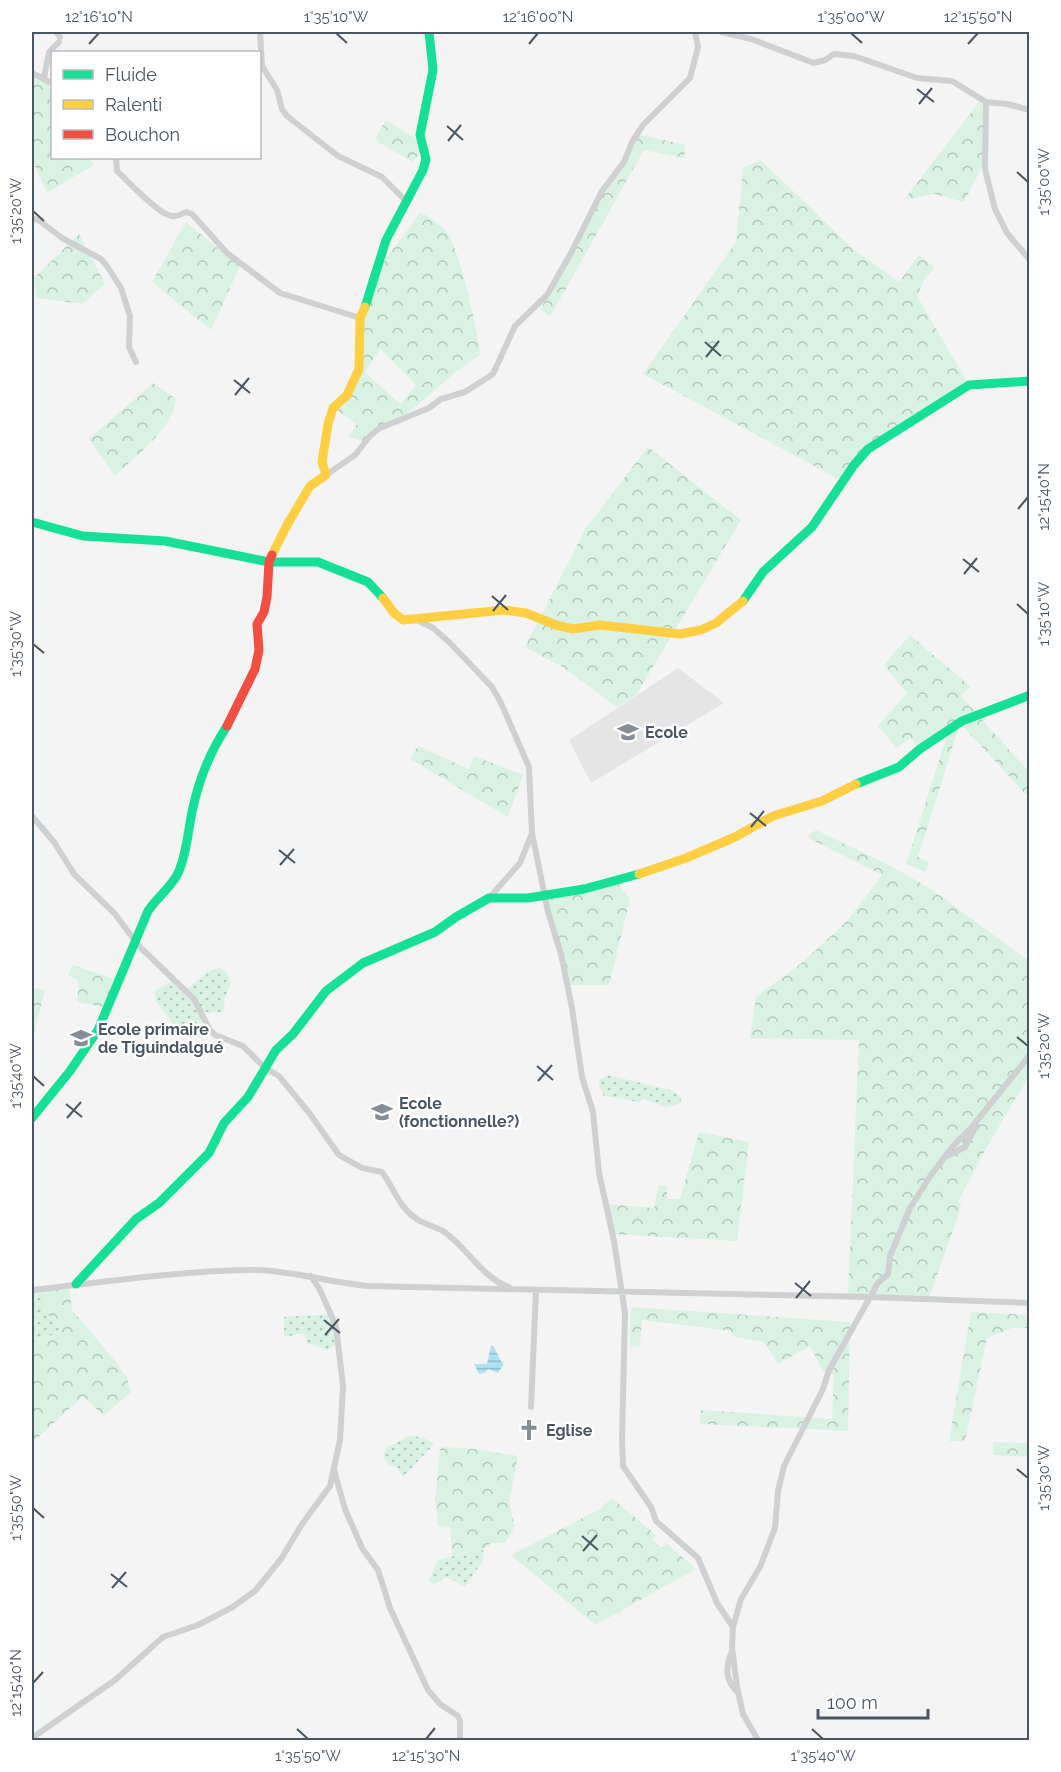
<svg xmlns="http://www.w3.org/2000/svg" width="1061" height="1772" font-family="Raleway,sans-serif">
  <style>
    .education { fill: #e6e5e6 }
    .grass { fill: url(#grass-dots) }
    .forest { fill: url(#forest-crowns); fill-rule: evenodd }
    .water { fill: url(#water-rules) }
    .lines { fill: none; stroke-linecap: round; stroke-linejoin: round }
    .street { stroke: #ced0d2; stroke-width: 6 }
    .fast { stroke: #16e098; stroke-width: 9 }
    .slow { stroke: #ffcf43; stroke-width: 9 }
    .jam { stroke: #f24e42; stroke-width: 9 }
    .ticks { fill: none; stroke: #4a5661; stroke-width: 2 }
    .labels { text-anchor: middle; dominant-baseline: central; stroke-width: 5; stroke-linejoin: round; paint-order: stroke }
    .poi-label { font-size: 16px; font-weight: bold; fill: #4a5661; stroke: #fff; text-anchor: start }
    .neatline { fill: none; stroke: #4a5661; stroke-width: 2 }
    .ticks-label { font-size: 15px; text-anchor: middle; fill: #4a5661 }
  </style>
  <defs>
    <pattern id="grass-dots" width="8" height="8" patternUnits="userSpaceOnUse" patternTransform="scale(1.5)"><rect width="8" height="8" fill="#d9f2e3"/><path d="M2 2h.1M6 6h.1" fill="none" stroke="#b2c7bb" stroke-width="1.8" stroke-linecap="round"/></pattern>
    <pattern id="forest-crowns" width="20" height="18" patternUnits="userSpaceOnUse" patternTransform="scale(1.5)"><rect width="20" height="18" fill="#d9f2e3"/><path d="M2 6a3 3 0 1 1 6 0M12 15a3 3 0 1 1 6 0" fill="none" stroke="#b2c7bb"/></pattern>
    <pattern id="water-rules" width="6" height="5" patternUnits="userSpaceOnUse" patternTransform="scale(1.5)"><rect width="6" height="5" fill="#aee2f0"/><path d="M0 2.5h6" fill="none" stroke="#90bac6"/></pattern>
  </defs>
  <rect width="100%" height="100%" fill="#f4f4f4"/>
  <path class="education" d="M678 668 724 703 591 783 569 740Z"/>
  <path class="grass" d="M219 968 227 972 231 983 225 998 223 1012 203 1013 200 1028 174 1025 155 1000V991L176 979 186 990 207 972Z
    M608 1075 674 1091 682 1099 679 1104 666 1107 644 1099 639 1102 604 1096 599 1087 600 1079Z
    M42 1289 44 1310 62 1329 32 1346V1290Z
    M330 1314 338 1343 328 1350 307 1343 304 1333 284 1337V1317Z
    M409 1436 422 1437 434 1444 403 1477 396 1466 389 1465 383 1457 387 1447Z
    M483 1549 484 1559 465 1587 447 1577 434 1584 429 1580 438 1560Z"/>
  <path class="forest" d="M32 78 47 82 52 92V158H89L94 165 47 193 32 159Z
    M980 101 986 107 985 161 964 202 935 194 904 200Z
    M386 120 418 140 420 152 413 162 378 142 376 137Z
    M637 134 685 145 684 158 644 150 550 317 541 310 547 295 602 191 615 176Z
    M761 160 853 249 899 282 919 255 935 268 924 280 917 296 969 385 876 446 842 481 643 374 736 242 743 168Z
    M421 212C429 217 440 224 447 232 459 249 479 334 480 355L457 371 403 417 380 428 366 443 349 436 357 424 333 408 359 369V322L377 271ZM380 349 416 385 400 404 365 372Z
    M186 222 240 266 211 330 152 282Z
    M79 234 105 284 82 304 37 298 34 278Z
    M153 383 176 399C175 427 134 457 115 476L89 439Z
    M648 447 741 520 636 695 617 707 563 667 525 647 586 528Z
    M910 635 971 687 961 696 1029 772V798L960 723 918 857 929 862 925 872 906 864 948 732 920 749 910 738 897 748 878 726 907 693 884 665Z
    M418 746 469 769 474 756 523 775 508 817 410 759Z
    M816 830 889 865 931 889 1029 961V1076L984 1152 958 1202 961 1204 958 1216 929 1298 848 1294 859 1040 750 1038 756 997 803 962 848 920 882 875 807 837Z
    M615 879 630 899 609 985H566L545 895Z
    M73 965 117 980 105 1007 77 1002 79 981 68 975Z
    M33 988 45 990 32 1041V993Z
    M699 1132 749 1142 737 1241 612 1234 605 1204 654 1208 658 1185 667 1186V1199H680Z
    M69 1286 72 1310 116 1362 127 1378 131 1392 104 1416 83 1396 32 1443V1346L62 1329 43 1310 42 1289Z
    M631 1307 850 1322 848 1431 700 1424 701 1410 832 1419 834 1375 823 1371 810 1346 778 1364 764 1342 735 1337 731 1331 642 1320 640 1346 630 1347Z
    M971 1312 1029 1315V1328H1012L987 1338 965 1441H949Z
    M993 1442 1029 1443V1457L993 1455Z
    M444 1447 475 1449 518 1456 509 1503 515 1526 505 1543H491L483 1549 452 1556 450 1527 438 1526 435 1500 440 1449Z
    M612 1498 655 1534 656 1536 653 1539 662 1548 667 1544 696 1569 595 1625 511 1555 600 1509Z"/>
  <path class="water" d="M491 1346 494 1347 501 1361 504 1364 498 1373 488 1369 486 1372 479 1374 474 1364H487Z"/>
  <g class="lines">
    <path class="street" d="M56 32 60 37
      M260 32 262 66 277 90 282 109 287 116 338 156 382 177 407 202
      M721 32 751 39 814 63 825 60 834 54 854 56 917 78 952 81 986 102 1007 104 1030 110
      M32 73 52 83
      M44 78 49 52 59 42
      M986 102 985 169 995 209 1007 233 1030 260
      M116 158 117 171C128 181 159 215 172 216 177 217 181 214 186 212L192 214 227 253 280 293 360 318
      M32 218 40 221 62 238 101 259 107 266 121 288 130 316 129 347 136 362
      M326 475 355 455 371 435 380 428 429 408 441 399 465 392 493 374 515 326 547 295 571 253 602 191 624 162 632 142 643 125 690 78 698 47 695 32
      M417 620 433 628 449 642 492 687 501 703 529 767 532 833 520 863 489 898
      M32 816 54 842 74 874 115 914 138 945 194 999 210 1030 215 1035 243 1046 265 1068 279 1076 310 1114 339 1155 362 1168 382 1172C393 1187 399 1206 414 1217 422 1224 434 1226 443 1231 467 1247 482 1278 509 1287
      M532 833 548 912 561 954 572 1008 582 1077 593 1112 599 1173 614 1241 625 1313 622 1439 623 1466 651 1507 656 1521 698 1558 717 1603 733 1627
      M947 1156 965 1147 976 1126
      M32 1290C104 1282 176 1271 250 1270 291 1270 327 1282 367 1286L870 1297 1030 1303
      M531 1407 536 1290
      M334 1470 345 1509 362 1548 378 1570 390 1608 428 1690 440 1704 458 1716 460 1721V1740
      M732 1651C725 1668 725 1680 738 1693
      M32 1738 115 1680 163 1637 198 1625 231 1608 255 1591 281 1559 302 1524 330 1486 340 1440 343 1386 336 1326 320 1290 311 1276
      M758 1740 743 1714 737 1687 732 1647 733 1627 741 1599 760 1567 775 1528 778 1491 784 1466 823 1389 829 1370 878 1283 888 1274 890 1256 910 1208 931 1175 953 1146 971 1128 1030 1055"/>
    <path class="fast" d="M365 307 386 240 423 170 426 159 420 135 433 70 429 32
      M32 522 83 536 165 541 269 562H318L368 582 383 598
      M743 601 763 572 812 527 854 465 868 449 969 385 1030 381
      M856 784 899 767 920 749 962 721 1030 695
      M32 1118 70 1071 98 1030 148 911C157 897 173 886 179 871 187 852 188 831 192 812 198 782 210 752 227 726
      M76 1284 136 1219 159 1203 209 1153 224 1123 248 1097 276 1050 293 1034 326 991 363 963 435 932 456 917 489 898H528L584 889 639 874"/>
    <path class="slow" d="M272 555 287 525 310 486 326 475 322 462 328 424 333 408 347 395 359 369 360 318 365 307
      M383 598 394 613 403 620 504 610 526 613 556 625 573 629 600 625 680 634 701 630 716 623 743 601
      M639 874 686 858 735 837 773 816 822 801 856 784"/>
    <path class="jam" d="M227 726 255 669 259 650 257 624 264 612 267 597 269 562 272 555"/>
  </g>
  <path class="ticks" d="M336 33 347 43M851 33 862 43M89 44 99 33M529 44 538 33M968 44 978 33M917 89 934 102M919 104 932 88M447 126 463 140M448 141 461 125M1017 172 1028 182M33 211 44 221M705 342 721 356M706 357 719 341M234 380 250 393M235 395 249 378M1018 509 1028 497M963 559 979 572M964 574 977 558M492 596 508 610M1017 604 1028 614M493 611 506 595M33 644 44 653M750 813 766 826M751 827 764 811M279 850 295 863M280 865 294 849M1017 1037 1028 1046M537 1066 553 1080M33 1076 44 1086M538 1081 552 1065M66 1104 82 1117M67 1118 81 1102M795 1283 811 1296M796 1298 810 1281M324 1320 340 1333M325 1335 339 1319M1017 1469 1028 1478M33 1508 44 1518M582 1536 598 1550M583 1551 597 1535M111 1574 127 1587M112 1588 126 1572M33 1683 43 1672M297 1729 308 1739M812 1729 823 1739M426 1739 435 1728"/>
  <defs>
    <symbol id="school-bare" viewBox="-9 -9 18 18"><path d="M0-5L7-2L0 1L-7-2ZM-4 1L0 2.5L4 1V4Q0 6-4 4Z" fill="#868d94" stroke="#fff" stroke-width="2.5" paint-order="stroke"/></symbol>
    <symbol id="church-bare" viewBox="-9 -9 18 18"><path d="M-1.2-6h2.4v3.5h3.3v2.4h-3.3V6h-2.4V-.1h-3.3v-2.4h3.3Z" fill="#868d94" stroke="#fff" stroke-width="2.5" paint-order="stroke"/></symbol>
  </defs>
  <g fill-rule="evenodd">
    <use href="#school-bare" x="613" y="717" width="30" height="30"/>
    <use href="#school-bare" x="66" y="1023" width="30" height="30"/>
    <use href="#school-bare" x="367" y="1097" width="30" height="30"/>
    <use href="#church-bare" x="514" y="1415" width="30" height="30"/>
  </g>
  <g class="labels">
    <g class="poi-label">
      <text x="645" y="732">Ecole</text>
      <text x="98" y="1029">Ecole primaire<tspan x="98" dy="18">de Tiguindalgué</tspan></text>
      <text x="399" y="1103">Ecole<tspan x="399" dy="18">(fonctionnelle?)</tspan></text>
      <text x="546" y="1430">Eglise</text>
    </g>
  </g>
  <rect width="1061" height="1772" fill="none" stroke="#ffffff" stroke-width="66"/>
  <rect x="51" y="51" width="210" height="108" fill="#ffffff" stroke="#b7bbc0" stroke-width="1.5"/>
  <rect x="63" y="70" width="30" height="9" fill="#16e098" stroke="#b7bbc0" stroke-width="1.5"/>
  <text x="105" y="81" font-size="18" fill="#4a5661">Fluide</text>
  <rect x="63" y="100" width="30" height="9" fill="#ffcf43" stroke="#b7bbc0" stroke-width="1.5"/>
  <text x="105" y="111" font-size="18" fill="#4a5661">Ralenti</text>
  <rect x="63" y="130" width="30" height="9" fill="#f24e42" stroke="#b7bbc0" stroke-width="1.5"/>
  <text x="105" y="141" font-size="18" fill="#4a5661">Bouchon</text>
  <path d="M818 1709v9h110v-9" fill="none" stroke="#4a5661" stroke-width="3"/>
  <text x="827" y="1709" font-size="18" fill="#4a5661" stroke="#ffffff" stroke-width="4.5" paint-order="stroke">100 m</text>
  <rect x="33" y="33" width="995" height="1706" class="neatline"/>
  <g class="ticks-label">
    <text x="99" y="22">12°16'10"N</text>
    <text x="336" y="22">1°35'10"W</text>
    <text x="538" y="22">12°16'00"N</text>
    <text x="851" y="22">1°35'00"W</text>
    <text x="978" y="22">12°15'50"N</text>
    <text transform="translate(1044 182) rotate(-90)" y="5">1°35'00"W</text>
    <text transform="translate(16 211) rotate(-90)" y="5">1°35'20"W</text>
    <text transform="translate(1044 497) rotate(-90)" y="5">12°15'40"N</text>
    <text transform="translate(1044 614) rotate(-90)" y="5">1°35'10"W</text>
    <text transform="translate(16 644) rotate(-90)" y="5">1°35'30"W</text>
    <text transform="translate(1044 1046) rotate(-90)" y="5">1°35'20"W</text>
    <text transform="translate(16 1076) rotate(-90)" y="5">1°35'40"W</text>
    <text transform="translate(1044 1478) rotate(-90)" y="5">1°35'30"W</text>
    <text transform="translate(16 1508) rotate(-90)" y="5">1°35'50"W</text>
    <text transform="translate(16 1683) rotate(-90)" y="5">12°15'40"N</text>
    <text x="308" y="1761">1°35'50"W</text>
    <text x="426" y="1761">12°15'30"N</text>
    <text x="823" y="1761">1°35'40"W</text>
  </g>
</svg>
